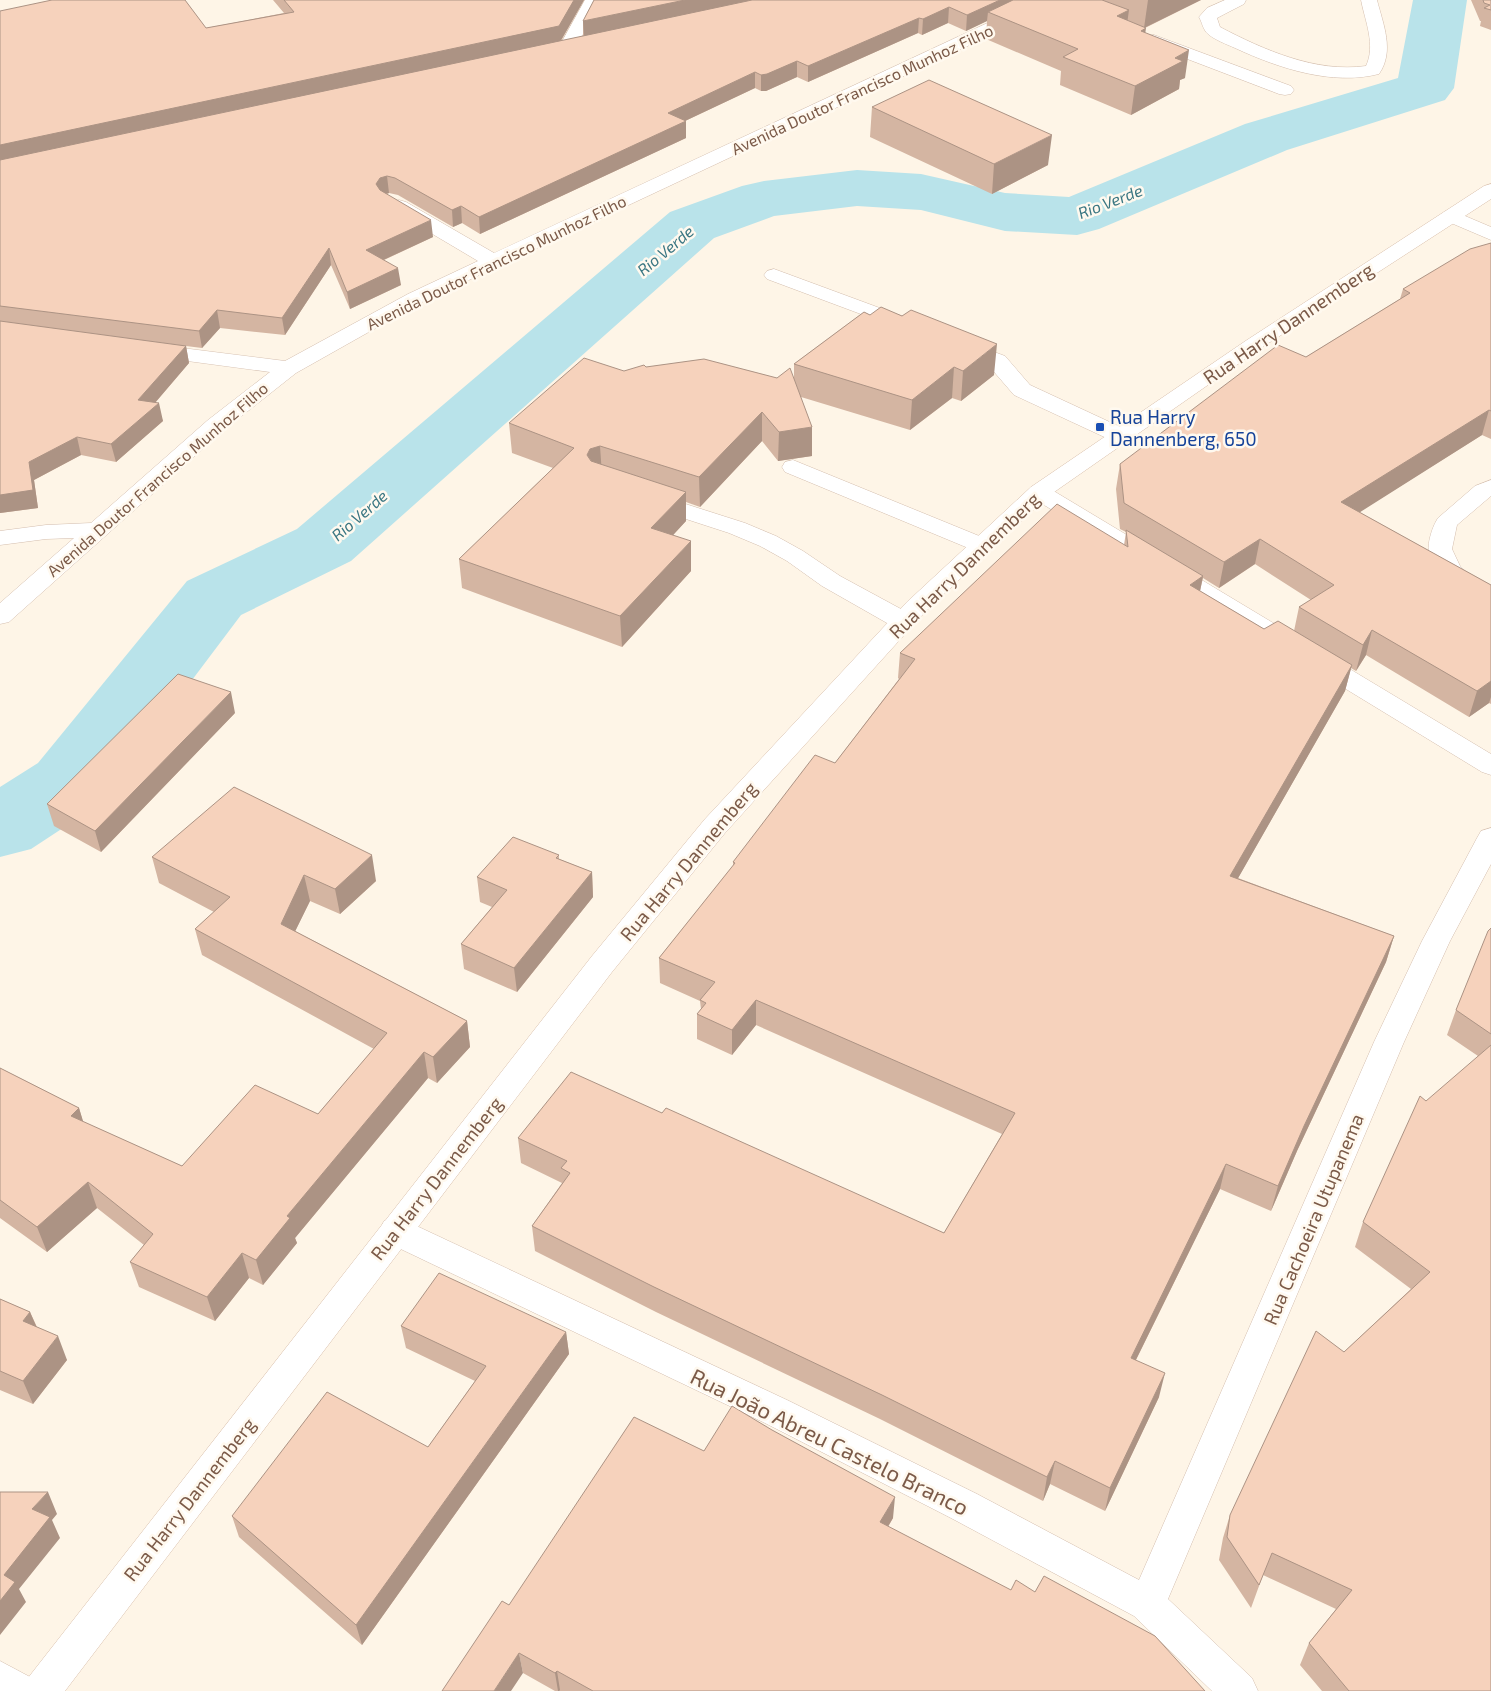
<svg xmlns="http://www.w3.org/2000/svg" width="1491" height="1691" font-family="'Exo 2',sans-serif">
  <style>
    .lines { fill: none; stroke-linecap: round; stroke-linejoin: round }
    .river { fill: #b9e3ea; fill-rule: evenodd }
    .service-casing { stroke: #d4beae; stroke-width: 1 }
    .minor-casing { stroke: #d4beae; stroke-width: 1 }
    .tertiary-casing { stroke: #d4beae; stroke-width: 1 }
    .secondary-casing { stroke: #d8beaa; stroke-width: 1 }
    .service { fill: #fff; fill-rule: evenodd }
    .minor { fill: #fff; fill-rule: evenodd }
    .tertiary { fill: #fff; fill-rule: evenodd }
    .secondary { fill: #fff; fill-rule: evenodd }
    .wall { fill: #d4b5a2; fill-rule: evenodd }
    .shaded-wall { fill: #ac9384 }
    .building { fill: #f6d2bc; stroke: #ac9384 }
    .transit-dot { fill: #1a4fb4; stroke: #fff9ef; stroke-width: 2 }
    .labels { text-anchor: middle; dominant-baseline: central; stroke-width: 5; stroke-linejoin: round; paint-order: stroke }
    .far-street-label { font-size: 16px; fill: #7b5a48; stroke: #fff9ef }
    .far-water-label { font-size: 16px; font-style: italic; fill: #3a7682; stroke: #fff9ef }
    .street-label { font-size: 19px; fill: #7b5a48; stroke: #fff9ef }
    .transit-label { font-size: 19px; fill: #164399; stroke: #fff9ef; text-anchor: start }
    .near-street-label { font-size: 22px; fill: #7b5a48; stroke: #fff9ef }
  </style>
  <rect width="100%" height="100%" fill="#fef5e7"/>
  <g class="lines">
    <path class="river" d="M1413 0H1467L1454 88 1445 100 1287 150 1099 229 1077 235 1005 231 921 210 857 206 774 216 714 238 351 561 241 615 98 805 31 849 0 857V787L38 763 187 581 297 529 670 212 742 186 764 181 857 170 921 174 1005 193 1069 197 1245 124 1398 78Z"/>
    <defs>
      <path id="service" d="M1225 0H1246L1244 4 1217 18 1220 27C1264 50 1316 73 1366 66 1376 45 1365 21 1361 0H1377C1383 24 1395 51 1379 74 1332 86 1278 68 1235 48 1226 44 1215 40 1208 34 1203 30 1202 22 1199 17L1207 8Z
        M793 460 989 540 993 545 989 550 981 552 973 550 785 472 782 467 785 462Z
        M1491 480V496L1457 525 1452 549 1460 566 1479 585 1491 592V610C1464 603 1436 578 1429 551 1427 543 1433 525 1438 518L1475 486Z
        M651 493 745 523 776 536 803 551 840 576 912 615 915 621 912 627 903 629 894 627 822 586 787 561 760 546 729 533 643 505 639 500 643 495Z"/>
      <path id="minor" d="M585 0H601L574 51 568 52 562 51 559 47Z
        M1037 0H1059L1057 4 422 302 296 373 224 430 9 622 0 624V603L74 538 46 539 0 545V531L46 525 91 523 208 420 270 372 150 356 142 355 139 350 142 345 150 344 285 361 408 294 478 261 392 210 389 206 392 202 399 200 406 202 494 253Z
        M1154 35 1291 86 1294 90 1291 94 1285 95 1279 94 1148 44 1145 40 1148 36Z
        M774 269 915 321 918 325 915 329 908 331 901 329 767 279 764 275 767 271Z
        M962 340 1005 356 1030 385 1129 431 1132 436 1129 441 1121 443 1113 441 1014 395 989 366 955 350 951 346 955 342Z
        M1039 485 1047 487 1491 754V775L1482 772 1031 497 1027 492 1031 487Z
        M1491 828V864L1450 941 1404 1042 1168 1599 1252 1678 1258 1691H1212L1134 1616 951 1518 763 1422 384 1241 379 1231 384 1221 395 1218 406 1221 787 1400 977 1494 1139 1580 1374 1042 1422 941 1477 838 1481 831Z
        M0 1661 32 1678 38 1691H0Z"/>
      <path id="tertiary" d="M1451 210 1491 227V240L1444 220 1441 216 1444 212Z"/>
      <path id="secondary" d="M1491 184V199L1261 348 1047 497 925 612 725 833 612 972 65 1691H22L28 1678 592 956 705 819 907 602 1031 487 1247 340 1484 186Z"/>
    </defs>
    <use href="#service" class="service-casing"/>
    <use href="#minor" class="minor-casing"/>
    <use href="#tertiary" class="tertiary-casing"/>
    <use href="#secondary" class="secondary-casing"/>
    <use href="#service" class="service"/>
    <use href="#minor" class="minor"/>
    <use href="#tertiary" class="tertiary"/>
    <use href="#secondary" class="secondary"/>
  </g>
  <path class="wall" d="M273 0H584L561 41 583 36V21L594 0H1201L1145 28V33L1185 78 1180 80 1179 89 1131 115 1060 85 1061 71 986 39 987 21 966 31 948 23 922 35 918 33 808 82 797 77 766 91H761L755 88 685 121 686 138 480 234 462 223 453 227 398 195 389 193 387 194 433 237 384 260 401 285 350 309 331 265 285 335 220 328 202 348 186 346 189 363 155 403 163 421 116 462 81 455 34 480 38 508 0 513V11L206 28 284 13Z
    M1471 0H1491V30L1480 26 1481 21H1480Z
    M872 107 1048 165 992 194 870 137Z
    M1491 243V439L1482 435 1359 512 1491 585V704L1489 703 1469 717 1366 655 1356 671 1351 668 1345 691 1238 878 1394 936 1386 962 1297 1151 1271 1211 1220 1189 1136 1360 1159 1397 1105 1511 1050 1484 1043 1501 880 1419 656 1312 535 1251 532 1226 562 1183 521 1163 518 1138 662 1113 944 1233 1002 1134 756 1025 732 1055 697 1039V1014L701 1009 700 1001 660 983 659 958 733 866V862L835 763 899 679 898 678 900 653 1124 545 1126 532 1120 529 1116 489 1120 464 1306 357 1400 299 1403 289ZM1255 564 1311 600 1299 607 1294 631 1264 629 1200 591 1203 578 1219 588Z
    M864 312 994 375 961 401 952 398 910 430 801 397 812 456 778 461 762 441 700 507 686 502V521L673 535 691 571 622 647 462 588 459 559 553 468 512 453 509 423 624 371 646 367 777 378 794 377V364Z
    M235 713 101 852 54 826 47 804Z
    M559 855V859L592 872 593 897 517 992 464 969 461 944 492 907 480 902 477 877Z
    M152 857 376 881 340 914 310 901 295 931 467 1021 470 1047 437 1083 428 1078 295 1238 297 1243 263 1285 249 1278 215 1321 139 1287 130 1262 144 1245 97 1208 47 1252 0 1218V1068L79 1108 83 1122 182 1166 318 1114 374 1049 202 955 195 929 214 912 159 883Z
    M1491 928V1691H1322L1300 1665 1309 1643 1336 1609 1263 1575 1251 1608 1219 1560 1223 1538 1230 1515 1344 1352 1411 1289 1355 1247 1363 1222 1478 1056 1447 1035 1456 1010Z
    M0 1299 30 1312 37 1327 67 1360 33 1404 0 1390Z
    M401 1326 566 1332 569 1354 362 1645 239 1537 232 1516 428 1447 475 1381 406 1348Z
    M704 1451 893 1518 888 1527 1205 1691H555L523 1673 509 1605Z"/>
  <path class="shaded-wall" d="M574 0H584L560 42 0 162V145Z
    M685 0H759L584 37 583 21Z
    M1000 0H1015L988 12 987 21 966 31 967 15Z
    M1148 0H1201L1144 28Z
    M949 7 948 23 922 35 923 19Z
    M1129 10 1125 38 1117 16Z
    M919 18 918 33 808 82V66Z
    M1146 28 1142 56 1141 31Z
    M1189 50 1185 78 1180 80 1179 89 1131 115 1135 86 1175 58Z
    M797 61V77L766 91H761V75Z
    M755 72V88L668 129V113Z
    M686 121V138L480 234 479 217Z
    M1052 135 1048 165 992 194 994 164Z
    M387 176 389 193 382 195 376 184 380 178Z
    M461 206 462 223 453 227 452 210Z
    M431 220 433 237 368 267 366 250Z
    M329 248 331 265 285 335 282 318Z
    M398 268 401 285 350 309 347 292Z
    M217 310 220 328 202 348 199 331Z
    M997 344 994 375 961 401 963 371Z
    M186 346 189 363 142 418 138 400Z
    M954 367 952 398 910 430 912 400Z
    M159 403 163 421 116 462 111 444Z
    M1489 410 1482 435 1335 528 1341 502Z
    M762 412V441L700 507 699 477Z
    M812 427V456L778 461 779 432Z
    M77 437 81 455 34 480 38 508 0 513V495L29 462Z
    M600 446 602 475 587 455 590 449Z
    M686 492V521L652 558 651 528Z
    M1260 539 1255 564 1219 588 1224 562Z
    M691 541V571L622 647 620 616Z
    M1203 576 1198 601 1190 585Z
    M1372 630 1366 655 1356 671 1363 645Z
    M1352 665 1345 691 1225 901 1230 876Z
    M1491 681V697L1489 703 1469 717 1477 691Z
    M231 692 235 713 101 852 95 831Z
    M372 855 376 881 340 914 335 889Z
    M592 872 593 897 517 992 514 968Z
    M304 875 310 901 286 950 281 924Z
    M1394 936 1386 962 1297 1151 1271 1211 1278 1186 1304 1126Z
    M756 1000V1025L732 1055V1030Z
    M467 1021 470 1047 437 1083 433 1057Z
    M424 1052 428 1078 295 1238 297 1243 263 1285 256 1260 287 1216Z
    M79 1108 87 1134 71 1116Z
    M1226 1164 1220 1189 1125 1382 1131 1358Z
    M88 1182 97 1208 47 1252 37 1227Z
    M242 1253 249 1278 215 1321 207 1297Z
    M30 1312 40 1335 23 1321Z
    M566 1332 569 1354 362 1645 356 1625Z
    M58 1336 67 1360 33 1404 23 1381Z
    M1165 1373 1159 1397 1105 1511 1110 1488Z
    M1055 1461 1050 1484 1043 1501 1047 1477Z
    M48 1492 57 1514 52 1520 60 1538 19 1589 26 1602 0 1635V1601L4 1575 32 1509Z
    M895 1497 893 1518 878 1543 880 1522Z
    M519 1653 523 1673 511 1691H494Z
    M557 1671 560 1690 559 1691H558L555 1673Z"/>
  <path class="building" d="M52 0H185L206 28 294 12 284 0H574L559 26 0 145V11Z
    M594 0H685L583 21Z
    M752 0H1000L967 15 949 7 923 19 919 18 808 66 797 61 767 74 761 75 755 72 668 113 686 121 479 217 461 206 452 210 395 178 387 176 380 178 376 184 380 190 431 220 366 250 398 268 347 292 329 248 282 318 217 310 199 331 0 306V160Z
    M1013 0H1102L1129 10 1117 16 1146 28 1141 31 1189 50 1175 58 1183 61 1135 86 1063 57 1078 49 988 12Z
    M1483 0H1491V10L1484 8 1490 5 1484 3Z
    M929 80 1052 135 994 164 872 107Z
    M1491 243V411L1489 410 1341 502 1491 585V681L1477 691 1372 630 1363 645 1299 607 1334 585 1260 539 1224 562 1124 503 1120 464 1278 345 1306 357 1410 293 1403 289 1470 249Z
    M881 307 902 316 911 310 997 344 963 371 954 367 912 400 794 364 864 312 870 315Z
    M0 321 186 346 138 400 159 403 111 444 77 437 29 462 33 490 0 495Z
    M584 358 624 371 644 365 646 367 704 359 777 378 790 368 812 427 779 432 762 412 699 477 600 446 590 449 587 455 591 461 686 492 651 528 691 541 620 616 459 559 574 448 509 423Z
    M1057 504 1128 547 1126 530 1203 576 1190 585 1264 629 1278 621 1352 665 1230 876 1394 936 1304 1126 1278 1186 1226 1164 1131 1358 1165 1373 1110 1488 1055 1461 1047 1477 882 1395 654 1287 532 1226 570 1173 561 1168 567 1161 518 1138 571 1072 662 1113 666 1108 944 1233 1015 1113 756 1000 732 1030 697 1014 706 1003 700 1000 715 982 659 958 735 863 733 862 815 755 835 763 915 659 900 653Z
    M178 674 231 692 95 831 47 804Z
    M234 787 372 855 335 889 304 875 281 924 467 1021 433 1057 424 1052 287 1216 290 1218 256 1260 242 1253 207 1297 130 1262 153 1234 88 1182 37 1227 0 1200V1068L79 1108 71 1116 182 1166 255 1085 318 1114 387 1033 195 929 230 897 152 857Z
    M513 837 559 855 556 858 592 872 514 968 461 944 507 890 477 877Z
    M1491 928V1034L1456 1010 1488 931Z
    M1491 1045V1691H1349L1309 1643 1352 1590 1272 1553 1259 1585 1227 1537 1230 1515 1316 1331 1344 1352 1430 1272 1363 1222 1420 1096 1426 1101Z
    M439 1273 566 1332 356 1625 232 1516 327 1392 428 1447 486 1366 401 1326Z
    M0 1299 30 1312 23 1321 58 1336 23 1381 0 1371Z
    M732 1406 772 1430 895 1497 880 1522 1011 1590 1016 1580 1035 1592 1044 1576 1155 1636 1205 1691H593L557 1671 555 1673 519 1653 494 1691H442L502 1601 509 1605 634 1417 704 1451Z
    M0 1492H48L32 1509 50 1517 4 1575 15 1582 0 1601Z"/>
  <rect class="transit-dot" x="1095" y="422" width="10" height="10" rx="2.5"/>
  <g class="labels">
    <g class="far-street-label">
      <text transform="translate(862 89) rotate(-25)">Avenida Doutor Francisco Munhoz Filho</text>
      <text transform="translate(496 262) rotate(-26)">Avenida Doutor Francisco Munhoz Filho</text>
      <text transform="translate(157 479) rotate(-41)">Avenida Doutor Francisco Munhoz Filho</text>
    </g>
    <g class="far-water-label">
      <text transform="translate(1110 201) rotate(-21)">Rio Verde</text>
      <text transform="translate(665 250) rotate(-40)">Rio Verde</text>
      <text transform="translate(359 515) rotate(-41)">Rio Verde</text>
    </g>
    <g class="street-label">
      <text transform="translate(1288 323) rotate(-34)">Rua Harry Dannemberg</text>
      <text transform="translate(964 565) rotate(-44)">Rua Harry Dannemberg</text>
      <text transform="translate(688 861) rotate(-50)">Rua Harry Dannemberg</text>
      <text transform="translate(436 1178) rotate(-52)">Rua Harry Dannemberg</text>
      <text transform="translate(1313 1219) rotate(-67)">Rua Cachoeira Utupanema</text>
      <text transform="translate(189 1499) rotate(-52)">Rua Harry Dannemberg</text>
    </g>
    <g class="transit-label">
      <text x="1110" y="416">Rua Harry<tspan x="1110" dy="22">Dannenberg, 650</tspan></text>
    </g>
    <g class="near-street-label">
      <text transform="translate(830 1441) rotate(26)">Rua João Abreu Castelo Branco</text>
    </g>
  </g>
</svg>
